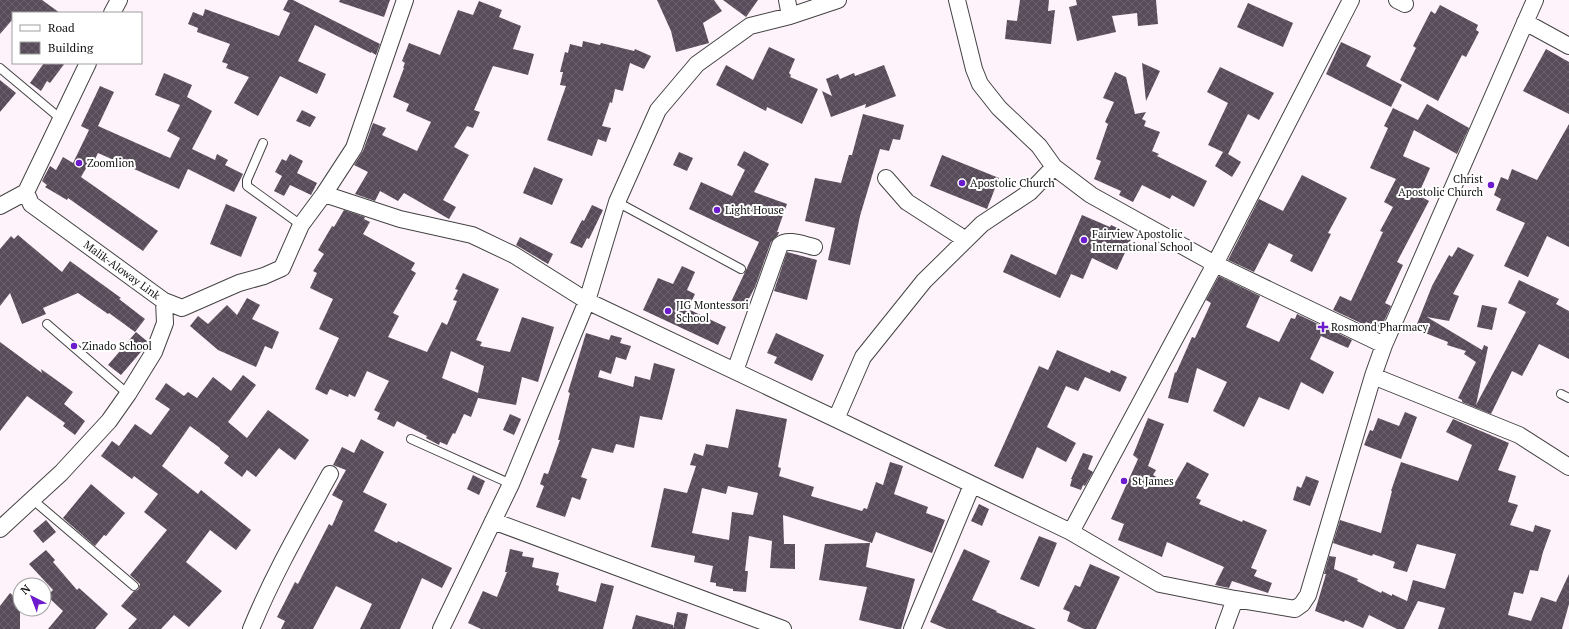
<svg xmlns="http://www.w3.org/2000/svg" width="1569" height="629" font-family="'PT Serif',serif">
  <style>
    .building { fill: url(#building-cross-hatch); fill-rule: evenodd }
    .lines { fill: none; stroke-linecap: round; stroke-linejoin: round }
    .lane-casing { stroke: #434343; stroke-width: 10 }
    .street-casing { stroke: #434343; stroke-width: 18 }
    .lane { stroke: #fff; stroke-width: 8 }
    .street { stroke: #fff; stroke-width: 16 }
    .poi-dot { fill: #6c1bcd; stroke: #fff; stroke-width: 1.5 }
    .labels { text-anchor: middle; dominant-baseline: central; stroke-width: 4; stroke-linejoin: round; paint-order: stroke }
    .poi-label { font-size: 11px; fill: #101010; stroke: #fff; text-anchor: start }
    .street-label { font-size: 11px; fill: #101010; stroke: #fff }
  </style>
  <defs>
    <pattern id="building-cross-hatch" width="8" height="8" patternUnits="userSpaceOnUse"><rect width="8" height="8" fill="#584b5a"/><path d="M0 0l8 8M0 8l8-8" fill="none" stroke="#6b616d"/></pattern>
  </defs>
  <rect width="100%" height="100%" fill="#fff3fb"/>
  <path class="building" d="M0 0H42L60 13H13V19L0 34Z
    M288 0H293L380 44 376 55 371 52V53L315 25 298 61 326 74 317 94 280 76 258 116 234 103 249 77 226 68 228 64 222 62 230 44 197 32 198 28 188 24 193 12 203 16 205 9 279 36 290 13 283 10Z
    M340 0H390L384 17 339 2Z
    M657 0H714L722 11 703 23 709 43 676 52 671 31Z
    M723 0H758L746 17Z
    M1020 0H1049L1048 11 1055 10 1051 44 1005 39 1007 20 1017 21Z
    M1076 0H1156L1158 24 1138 26 1137 13 1112 16 1116 32 1077 41 1069 7 1077 5Z
    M479 1 502 10 499 17 521 26 513 49 534 54 528 75 493 66 474 110 480 112 473 128 467 126 454 147 469 155 443 200 456 207 449 219 404 193 398 201 380 191 375 201 355 194 368 172 354 165 363 151 373 123 386 128 382 135 417 151 431 122 406 111 409 104 393 97 404 68H403L405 63 402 61 409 43 440 55 458 10 473 15Z
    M1248 3 1293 23 1283 47 1237 27Z
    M1440 5 1478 25 1476 30 1479 32 1466 57 1462 55 1438 101 1400 80 1416 48 1413 46 1431 11 1435 14Z
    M583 41 600 45 601 43 634 51 635 49 651 56 644 69 630 63 623 91 615 89 612 103 610 102 602 126 611 128 606 142 598 139 592 156 547 140 566 86 560 85 563 72H560L565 52 568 53 570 44 582 47Z
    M1341 42 1371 56 1366 66 1402 85 1391 107 1326 74Z
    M769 47 795 59 789 73 791 75 790 77 818 89 802 124 767 107 766 111 716 85 726 65 753 80Z
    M1546 49 1569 62V114L1523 91Z
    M44 63H65L50 83 47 81 41 91 30 83Z
    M1142 63 1160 71 1146 101Z
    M884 65 896 96 865 108 866 104 831 117 822 91 832 96 826 79 838 74 840 79 854 73 855 76Z
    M1220 67 1274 93 1259 120 1248 114 1228 154 1241 162 1232 177 1215 166 1223 152 1208 145 1228 103 1207 92Z
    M1115 72 1126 77 1135 114 1146 112 1142 119 1146 121 1144 126 1160 132 1152 151 1159 154 1157 156 1207 181 1194 207 1172 195 1170 199 1142 185 1133 202 1119 195 1121 191 1094 179 1101 161 1096 159 1108 124 1105 122 1114 102 1103 98Z
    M164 73 192 85 187 97 212 111 192 149 215 160 217 154 228 160 225 165 243 174 234 192 188 169 179 189 98 153 95 159 92 158 81 177 158 231 143 251 68 198 67 200 45 187 47 185 42 181 50 166 56 170 63 157 73 163 89 130 81 126 100 86 114 92 98 126 170 158 180 138 167 131 180 105 155 95Z
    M0 80 16 93 0 112Z
    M1427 104 1469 128 1457 154 1414 130 1403 156 1430 168 1418 195 1429 201 1397 262 1403 265 1385 303 1391 306 1381 328 1366 322 1365 325 1333 310 1340 296 1351 301 1383 232 1380 231 1393 207 1384 202 1396 179 1370 168 1388 128 1384 126 1393 108 1418 120Z
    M302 110 316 117 310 127 296 121Z
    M863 114 904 125 900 140 893 139 889 151 880 149 860 216 850 265 828 260 835 228 805 221 815 178 841 183 849 155H852Z
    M1569 124V247L1547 236 1528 277 1504 266 1525 223 1496 210 1501 199 1494 195 1501 177 1508 180 1512 169 1537 180Z
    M744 151 769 164 754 192 787 204 777 232H779L778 235 771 242 755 287 744 308 731 302 759 242 689 209 701 182 732 196 745 170 737 165Z
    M679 152 693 158 687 171 673 165Z
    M290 154 303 161 297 173 317 183 311 195 290 185 284 196 274 191 282 176 275 172 282 159 286 161Z
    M942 155 999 178 987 209 930 186Z
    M534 167 563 179 552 205 523 193Z
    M1302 175 1347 198 1328 233 1331 234 1312 272 1290 261 1293 255 1269 243 1254 272 1228 260 1259 199 1283 211Z
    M226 204 257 217 241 257 210 244Z
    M592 205 603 210 589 239 587 238 582 248 570 243 582 220 584 221Z
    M344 210 365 217 364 219 370 222 363 234 415 263 411 270 416 273 393 313 399 316 388 337 427 352 442 322 447 325 457 301 453 300 458 290 455 289 463 273 499 289 476 340 482 342 480 346 510 352 522 317 554 327 538 382 522 377 516 405 478 398 471 417 464 414 455 434 453 433 447 445 440 442 439 445 426 438 427 436 397 421 394 427 377 419 380 413 374 410 389 381 367 371 355 397 349 394 348 397 330 389 327 395 315 389 339 338 319 329 333 299 310 288 317 273 313 271 324 254 318 250 332 226 334 227ZM451 351 484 366 478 393 442 378Z
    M1082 215 1110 227 1111 225 1133 235 1117 270 1092 258 1083 279 1071 274 1060 298 1003 272 1011 254 1056 275Z
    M18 235 62 272 70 261 121 298 119 299 145 319 135 332 109 313 108 314 78 293 43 308 46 314 22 324 10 293 0 306V249L11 236 14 239Z
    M520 237 553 254 548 264 516 245Z
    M1458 247 1474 255 1453 294 1459 296 1449 321 1427 317 1482 350 1484 345 1488 347 1476 405 1526 312 1508 303 1519 280 1559 299 1556 304 1569 311V359L1539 344 1522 376 1512 371 1491 414 1462 402V400L1458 398 1476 362 1464 354 1466 351 1447 345 1448 342 1415 329 1432 286 1449 255 1452 257Z
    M787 252 817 260 807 300 774 291Z
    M682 266 695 272 687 290 695 294 688 309 726 327 718 345 643 310 658 278 673 284Z
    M1219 276 1260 296 1246 327 1279 342 1291 318 1295 319 1297 314 1352 340 1348 348 1321 336 1310 359 1334 372 1323 394 1301 382 1289 410 1259 397 1244 427 1213 411 1227 382 1197 368 1188 403 1168 398 1175 372 1176 373 1192 337 1195 338 1211 303 1206 300Z
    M247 298 260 305 252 319 279 332 272 349 265 346 256 367 218 350 190 326 198 316 208 324 227 305 237 315Z
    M1482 305 1497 308 1492 330 1477 327Z
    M136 332 148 342 146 346 121 375 108 365Z
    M586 333 609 340 611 335 622 338 620 343 631 346 626 360 616 357 611 374 600 370 598 377 633 387 635 376 650 380 654 363 675 369 662 420 640 416 634 448 616 444 613 453 592 448 581 477 587 479 580 500 572 497 565 517 536 507 544 486 540 484 544 473 548 474 560 440H558L570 393 568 392Z
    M776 333 824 355 812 381 774 363 777 357 767 353Z
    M0 342 42 373 41 369 73 392 64 404 85 421 75 435 63 426 65 423 27 396 0 431Z
    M1057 350 1110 373 1111 370 1127 377 1120 392 1085 377 1078 391 1066 386 1047 427 1076 443 1066 462 1037 447 1023 479 994 466 1039 366 1048 370Z
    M243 375 256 385 228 422 247 438 268 410 309 440 295 460 279 448 256 477 247 470 242 477 224 463 229 456 220 449V448L190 426 162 466 198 494 201 490 251 530 236 550 210 530 186 562 222 591 189 627 174 615 161 629H128L137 619 121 606 134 591 138 590 140 584 130 575 167 530 144 512 158 494 134 476 132 479 101 456 112 441 119 446 135 424 151 435 170 409 155 399 166 383 184 396 188 392 197 398 213 377 231 391Z
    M736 409 787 419 778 467 781 468 779 476 814 487 811 496 862 511 864 508 867 509 876 482 883 485 890 462 903 466 894 494 928 507 926 513 945 520 932 553 876 532 872 543 783 515 784 544H795V569L770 568 772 541 749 536 745 571H748L746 592 733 591V589L716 586V583L710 582 713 566 694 562 695 556 651 547 664 488 687 493 696 466 690 465 694 453 703 456 706 444 728 448ZM728 486 758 493 753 515 732 512 729 540 692 533 702 488 726 494Z
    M1405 412 1417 417 1401 459 1364 445 1370 430 1373 431 1378 418 1399 426Z
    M510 414 521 419 514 435 503 430Z
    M1148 418 1164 424 1148 466 1156 470 1153 475 1173 486 1187 462 1209 474 1196 498 1201 500 1199 504 1242 522 1243 520 1267 530 1251 568 1257 570 1254 576 1272 583 1268 593 1232 581 1229 588 1215 585 1224 567 1167 542 1162 557 1118 540 1124 524 1111 519 1138 459 1133 455Z
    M1453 419 1509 443 1498 470 1516 476 1508 502 1518 505 1510 525 1533 532 1535 525 1551 530 1543 552 1538 571 1530 570 1523 594 1514 592 1508 615 1531 621 1541 597 1556 602 1569 574V604L1562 629H1438L1445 608 1418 601 1404 629H1397L1369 615 1363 628 1345 620 1344 622 1315 611 1326 574H1324L1329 556 1336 557 1334 569 1358 579 1357 581 1381 593 1382 591 1392 596V594L1407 601 1413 580 1445 589 1456 554 1417 544 1407 572 1393 568 1395 562 1373 554 1372 556 1333 543 1340 520 1381 533 1392 491H1391L1401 462 1458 481 1472 445 1446 432Z
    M361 439 384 452 363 492 387 504 374 531 397 543 398 541 452 568 442 588 422 578 400 629H360L372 604 336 586 313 629H281L285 621 277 617 295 582 298 584 329 524 332 526 343 501 332 495 346 470 333 465 342 447 354 453Z
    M1083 453 1093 456 1088 469 1093 472 1085 486 1083 485 1081 490 1070 486 1072 479H1071Z
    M473 475 485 481 479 495 467 489Z
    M1306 476 1319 481 1310 506 1293 500 1297 486 1301 488Z
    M91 484 125 513 106 536 104 535 95 546 63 518Z
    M979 504 989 509 982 526 971 521Z
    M46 520 56 532 43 543 33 531Z
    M1039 536 1057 543 1039 587 1020 579Z
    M870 543 866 567 915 579 901 629H896L859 620 867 587 819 580 825 544Z
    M510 549 523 552 522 556 534 558 532 567 559 573 556 585 559 586 558 591 596 602 601 583 614 586 603 629H481L468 623 483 591 497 597 507 572H505Z
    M964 549 990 561 972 600 997 611 996 612 1036 629H947L930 622Z
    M46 550 55 560 53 562 77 590 79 588 108 614 95 629H48L63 611 47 596 53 590 29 564Z
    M1090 564 1120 577 1096 629H1084L1067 621 1070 612 1063 609 1075 585 1080 587Z
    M10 593 20 601V629H0V606Z
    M677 612 688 614 685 629H673Z
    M636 615 673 625V629H632Z"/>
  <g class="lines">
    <defs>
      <path id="lane" d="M0 68 61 119
        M263 143 247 180V186L301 225
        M617 202 741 269
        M47 324 128 394
        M1561 394 1569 398
        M411 439 511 484
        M33 500 134 586"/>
      <path id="street" d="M787 0 790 16
        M957 0 974 69 980 84 999 108 1039 146 1054 167 1091 195 1215 264 1384 345
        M1397 0 1405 4
        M112 13 119 0
        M1525 22 1569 46
        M886 178 907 202 966 240
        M26 192 88 63
        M324 194 400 219 472 235 514 255 587 301 836 419 1071 532 1160 584 1235 599 1295 609 1302 604 1308 595 1373 376 1384 345 1535 0
        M0 206 26 192
        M164 301 182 308 239 283 264 276 282 268 301 225 324 194 354 148 405 0
        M735 371 780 245C788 238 804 245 814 247
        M1373 376 1519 435 1569 467
        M836 419 863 357 924 281 982 224 1030 192 1054 167
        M493 521 783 629
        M0 529 61 473 109 421 128 394 154 352 165 323 164 301 31 204 26 192
        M1071 532 1215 264 1351 0
        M251 629C273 575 302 525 330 474
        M441 629 511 484 587 301 617 202 658 110 697 64 750 26 790 16 838 0
        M912 629 972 485
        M1224 629 1235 599"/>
    </defs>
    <use href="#lane" class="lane-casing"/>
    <use href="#street" class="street-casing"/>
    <use href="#lane" class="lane"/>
    <use href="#street" class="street"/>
  </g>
  <g class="poi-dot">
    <circle cx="79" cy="163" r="4"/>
    <circle cx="962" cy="183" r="4"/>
    <circle cx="1491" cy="185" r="4"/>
    <circle cx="717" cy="210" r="4"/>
    <circle cx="1084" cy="240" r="4"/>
    <circle cx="668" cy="311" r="4"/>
    <path d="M1321 321h4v4h4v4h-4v4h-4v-4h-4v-4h4z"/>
    <circle cx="74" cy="346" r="4"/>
    <circle cx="1124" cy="481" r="4"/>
  </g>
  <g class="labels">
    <g class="poi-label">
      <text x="87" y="163">Zoomlion</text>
      <text x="1483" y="179" text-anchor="end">Christ<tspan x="1483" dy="13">Apostolic Church</tspan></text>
      <text x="970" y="183">Apostolic Church</text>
      <text x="725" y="210">Light House</text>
      <text x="1092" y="234">Fairview Apostolic<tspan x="1092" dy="13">International School</tspan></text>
      <text x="676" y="305">JIG Montessori<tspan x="676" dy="13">School</tspan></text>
      <text x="1331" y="327">Rosmond Pharmacy</text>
      <text x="82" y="346">Zinado School</text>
      <text x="1132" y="481">St James</text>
    </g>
    <g class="street-label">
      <text transform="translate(122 270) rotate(36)">Malik-Aloway Link</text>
    </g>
  </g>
  <rect x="12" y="12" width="130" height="52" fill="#ffffff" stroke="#9f9f9f"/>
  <rect x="20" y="25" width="20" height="6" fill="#ffffff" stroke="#9f9f9f"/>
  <text x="48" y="32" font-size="12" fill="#101010">Road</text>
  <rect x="20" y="42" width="20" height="12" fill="url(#building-cross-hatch)" stroke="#9f9f9f"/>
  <text x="48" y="52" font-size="12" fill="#101010">Building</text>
  <g transform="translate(32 597) rotate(318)"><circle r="19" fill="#ffffff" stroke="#9f9f9f"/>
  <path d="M0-3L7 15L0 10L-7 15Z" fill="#6c1bcd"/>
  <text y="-6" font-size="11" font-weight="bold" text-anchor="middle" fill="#101010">N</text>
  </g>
</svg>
